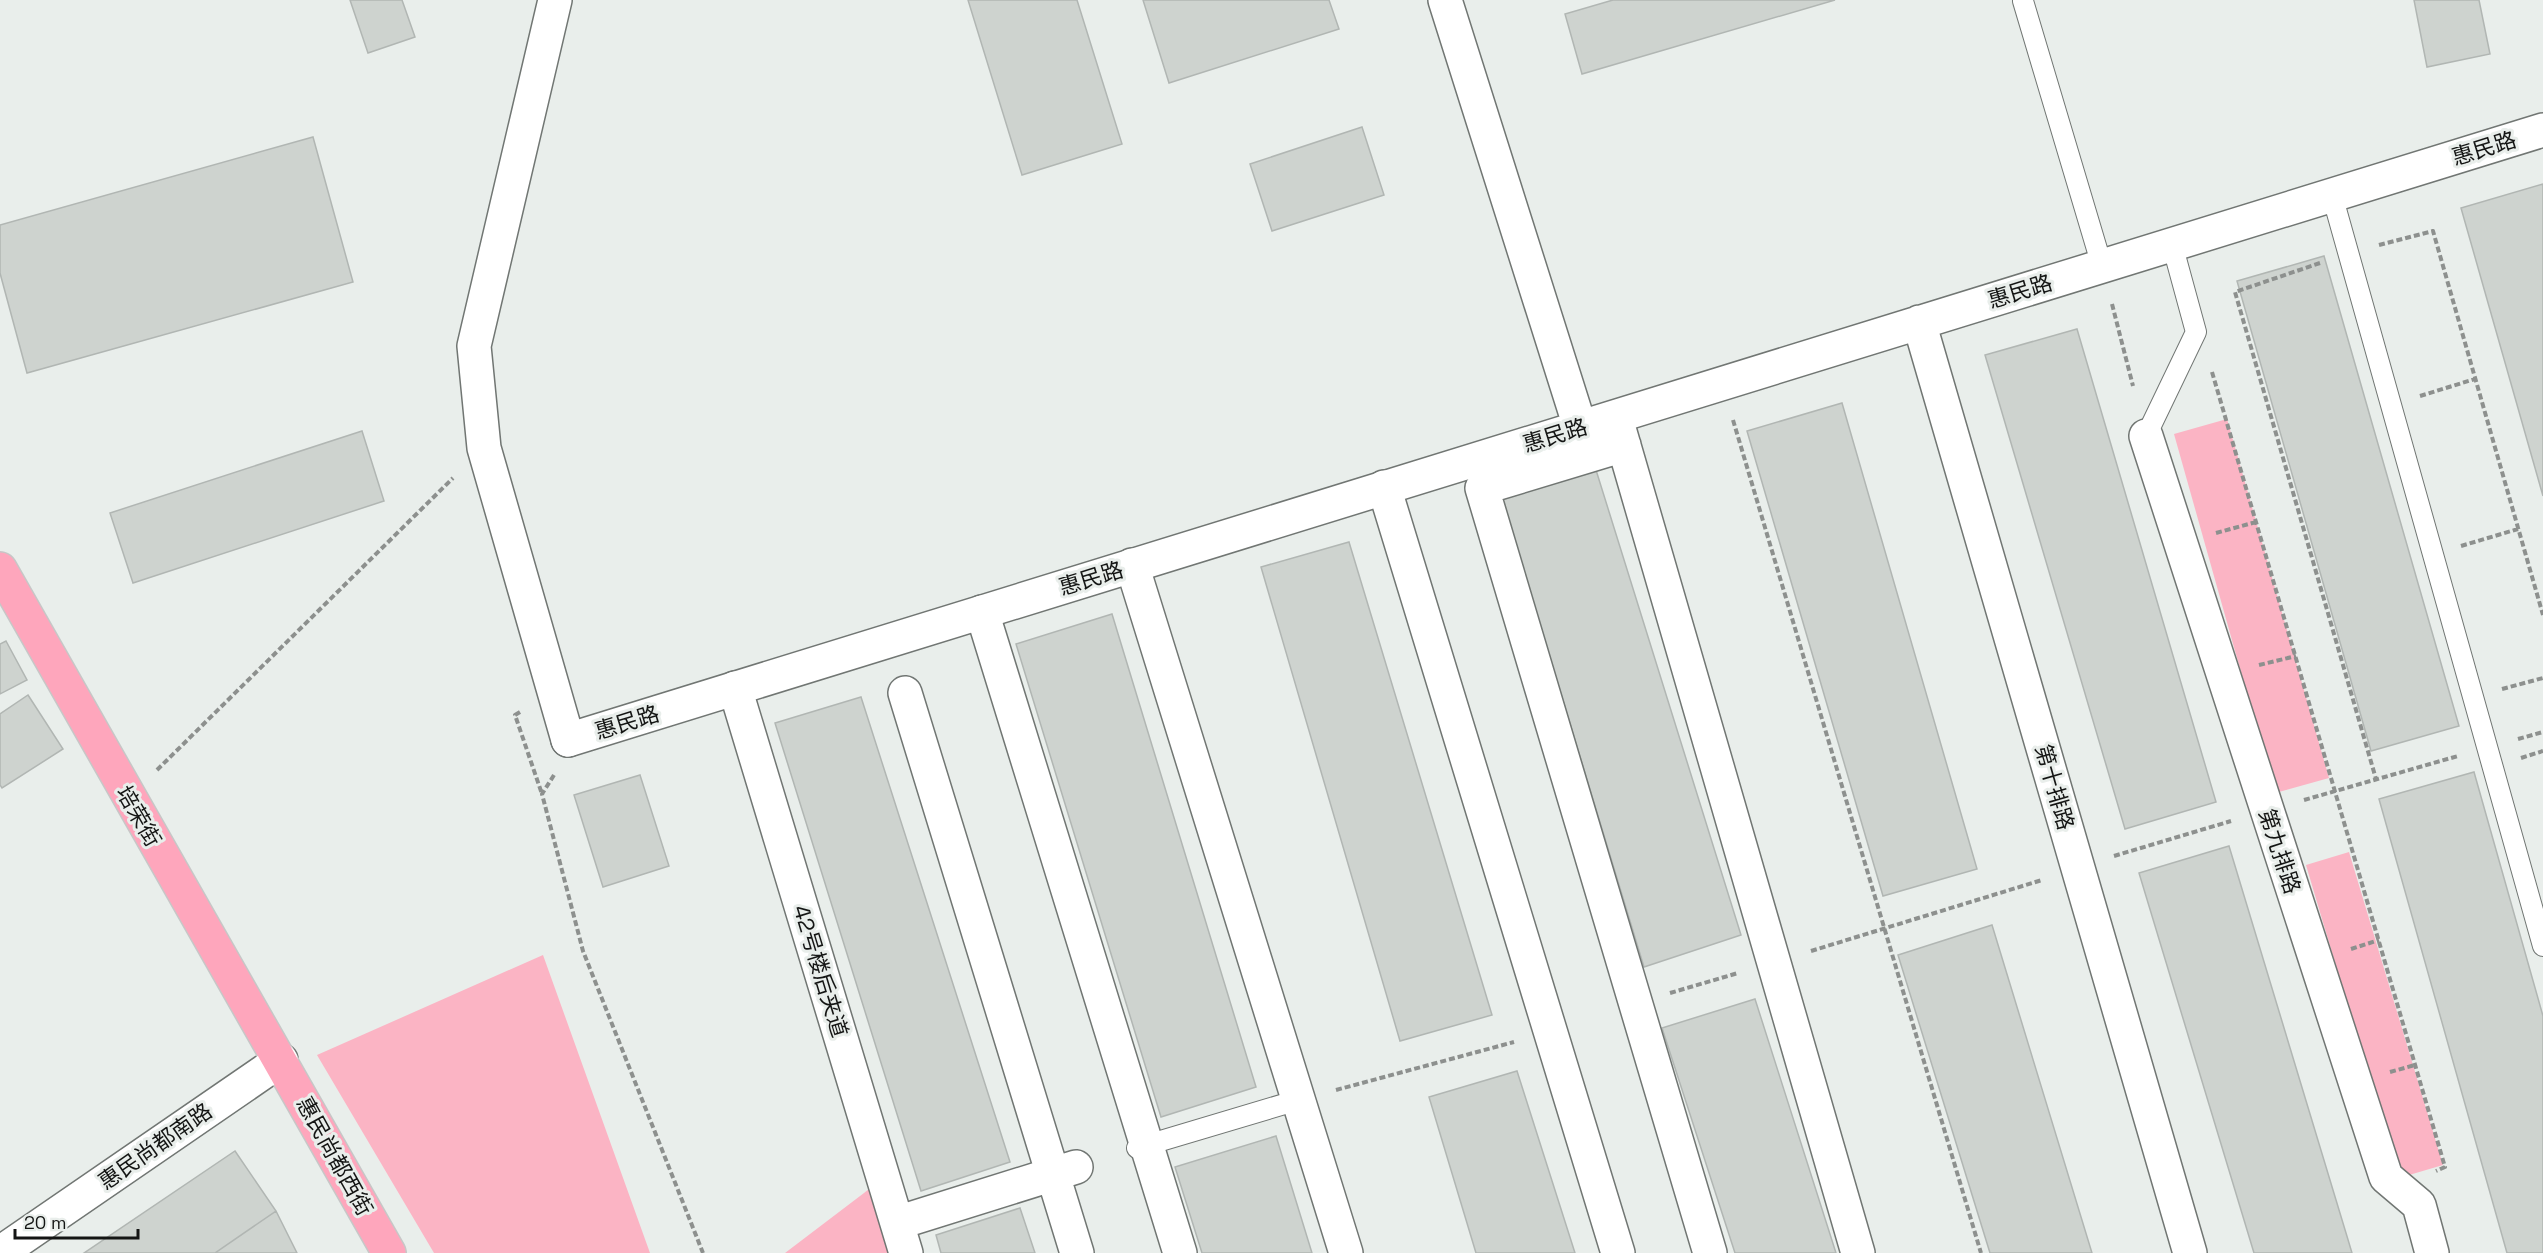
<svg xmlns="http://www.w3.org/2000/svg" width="2543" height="1253" font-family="'Space Grotesk','Noto Sans SC',sans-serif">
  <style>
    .green { fill: #fbb4c4 }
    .building { fill: #ced3cf; stroke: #b1b6b3; stroke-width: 1.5 }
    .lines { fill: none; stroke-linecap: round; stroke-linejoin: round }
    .service-casing { stroke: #717673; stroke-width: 22 }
    .minor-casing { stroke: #717673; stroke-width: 36 }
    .tertiary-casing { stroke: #717673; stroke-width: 36 }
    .trunk-casing { stroke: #c7c7c7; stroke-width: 36 }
    .path { stroke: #8d908e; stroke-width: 4; stroke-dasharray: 6 3; stroke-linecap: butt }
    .service { stroke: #fff; stroke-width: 20 }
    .minor { stroke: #fff; stroke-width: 33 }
    .tertiary { stroke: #fff; stroke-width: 33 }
    .trunk { stroke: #fea6bc; stroke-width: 33 }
    .labels { text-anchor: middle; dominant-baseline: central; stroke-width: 6; stroke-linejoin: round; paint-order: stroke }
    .street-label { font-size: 22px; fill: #141514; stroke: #e9eeeb }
  </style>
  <rect width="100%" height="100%" fill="#e9eeeb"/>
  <path class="green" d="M2227 419 2329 778 2275 793 2174 434Z
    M2349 852 2443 1165 2399 1178 2306 865Z
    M543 955 650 1253H434L317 1055Z
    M874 1185 895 1253H785L864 1193Z"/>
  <path class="building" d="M350 0H402L415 37 368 53Z
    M968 0H1077L1122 144 1022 175Z
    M1143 0H1329L1339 29 1169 83Z
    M1613 0H1835L1582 74 1565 14Z
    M2414 0H2479L2490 54 2427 67Z
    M1362 127 1384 195 1272 231 1250 164Z
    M313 137 353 282 27 373 0 273V225Z
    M2543 184V496L2461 208Z
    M2324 256 2459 726 2371 751 2237 281Z
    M2077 329 2216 802 2125 829 1985 355Z
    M1842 403 1977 869 1883 896 1747 431Z
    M362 431 384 501 133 583 110 513Z
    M1596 470 1741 935 1644 967 1501 497Z
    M1349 542 1492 1015 1400 1041 1261 567Z
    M1112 614 1256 1087 1161 1117 1016 644Z
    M6 641 27 680 0 694V644Z
    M28 695 63 749 2 788 0 785V714Z
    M861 697 1010 1162 921 1191 775 723Z
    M2474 772 2543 1016V1253H2507L2379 799Z
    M640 775 669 866 603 887 574 795Z
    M2229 846 2346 1233 2352 1253H2254L2139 873Z
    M1992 925 2092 1253H1990L1898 955Z
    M1755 999 1836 1253H1735L1662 1028Z
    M1517 1071 1575 1253H1476L1429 1097Z
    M1276 1136 1312 1253H1202L1175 1167Z
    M235 1151 276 1211 215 1253H84Z
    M1020 1208 1035 1253H941L936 1235Z
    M276 1211 297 1253H215Z"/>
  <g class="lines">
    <defs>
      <path id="service" d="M2023 1 2102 266
        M2332 195 2543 946
        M2146 436 2196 332 2172 244
        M1137 1148 1298 1100"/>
      <path id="minor" d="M555 0 474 346 484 448 568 740
        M1618 425 1858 1253
        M2146 436 2386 1177 2419 1205 2432 1253
        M1624 445 1482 488 1710 1253
        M1384 487 1618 1253
        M1132 565 1346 1253
        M982 612 1180 1253
        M735 688 906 1253
        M905 693 1077 1253
        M897 1223 1076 1167
        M0 1253 281 1060"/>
      <path id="tertiary" d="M1445 0 1580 427
        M1919 322 2190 1253
        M568 740 2543 130"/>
      <path id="trunk" d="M0 569 389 1253"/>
    </defs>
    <use href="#service" class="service-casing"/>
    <use href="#minor" class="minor-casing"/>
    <use href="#tertiary" class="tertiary-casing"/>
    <use href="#trunk" class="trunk-casing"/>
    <path class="path" d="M2379 245 2433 231 2543 615
      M2320 263 2235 292 2376 779
      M2112 304 2133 386
      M2212 372 2445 1167 2436 1171
      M2420 396 2475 379
      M1733 420 1981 1253
      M2216 533 2256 522
      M2461 546 2518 529
      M2259 665 2296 656
      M2502 689 2543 678
      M520 712 515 715 542 794
      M2518 739 2543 732
      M2521 758 2543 751
      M157 770 453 478
      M554 775 542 794 583 951 703 1253
      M2304 800 2458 756
      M2114 856 2231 821
      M2351 949 2379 940
      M1811 951 2042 880
      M1670 993 1738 973
      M2390 1072 2415 1065
      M1336 1090 1514 1042"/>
    <use href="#service" class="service"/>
    <use href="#minor" class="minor"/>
    <use href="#tertiary" class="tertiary"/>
    <use href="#trunk" class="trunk"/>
  </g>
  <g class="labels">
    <g class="street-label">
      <text transform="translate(2484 148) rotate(-17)">惠民路</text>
      <text transform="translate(2020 291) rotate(-17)">惠民路</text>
      <text transform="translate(1555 435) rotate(-17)">惠民路</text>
      <text transform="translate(1091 578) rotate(-17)">惠民路</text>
      <text transform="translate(627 722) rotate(-17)">惠民路</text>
      <text transform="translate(2055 787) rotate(74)">第十排路</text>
      <text transform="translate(139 816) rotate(60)">培荣街</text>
      <text transform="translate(2280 851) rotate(72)">第九排路</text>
      <text transform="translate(821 971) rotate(73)">42号楼后夹道</text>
      <text transform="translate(155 1146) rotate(-35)">惠民尚都南路</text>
      <text transform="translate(335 1156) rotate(61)">惠民尚都西街</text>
    </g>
  </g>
  <path d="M15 1229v9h123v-9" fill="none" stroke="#141514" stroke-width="3"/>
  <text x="24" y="1229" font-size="18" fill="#141514" stroke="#e9eeeb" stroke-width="4.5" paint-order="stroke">20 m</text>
</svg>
